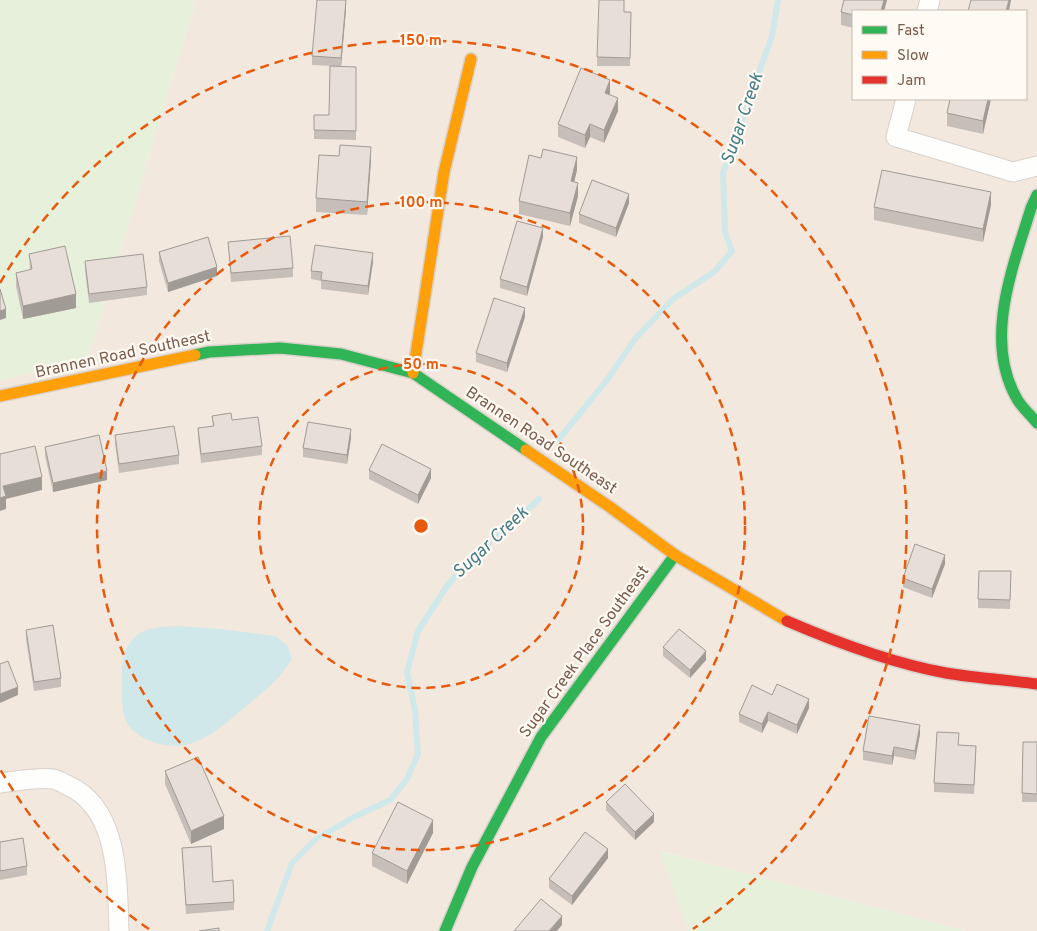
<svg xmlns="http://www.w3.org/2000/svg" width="1037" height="931" font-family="Overpass,sans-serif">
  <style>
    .residential { fill: #f2e8de; fill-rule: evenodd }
    .green { fill: #e7f0db }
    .water { fill: #d0e8ea }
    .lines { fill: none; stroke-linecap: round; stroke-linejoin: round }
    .stream { stroke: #d0e8ea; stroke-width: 6 }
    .street-casing { stroke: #d7d1cb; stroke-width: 21 }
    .fast-casing { stroke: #d9d2cb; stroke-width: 14 }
    .slow-casing { stroke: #d9d2cb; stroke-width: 14 }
    .jam-casing { stroke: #d9d2cb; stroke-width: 14 }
    .street { stroke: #fefefd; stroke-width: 19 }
    .fast { stroke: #30b455; stroke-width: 11 }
    .slow { stroke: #ff9f0a; stroke-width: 11 }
    .jam { stroke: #e5322d; stroke-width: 11 }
    .wall { fill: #c6bfb9 }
    .shaded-wall { fill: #a19b96 }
    .building { fill: #e6ded7; stroke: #a19b96 }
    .ring { fill: none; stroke: #e8590c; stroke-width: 2.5; stroke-dasharray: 9 6 }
    .labels { text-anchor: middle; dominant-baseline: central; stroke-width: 4.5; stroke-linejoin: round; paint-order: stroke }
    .street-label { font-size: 16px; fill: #7a5c4d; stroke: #fffaf3 }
    .water-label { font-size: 18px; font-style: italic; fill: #437c86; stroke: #fffaf3 }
    .centre { fill: #e8590c; stroke: #fffaf3; stroke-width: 2.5 }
    .ring-label { font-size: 15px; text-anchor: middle; font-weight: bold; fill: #e8590c; stroke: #fffaf3; stroke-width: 4.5; stroke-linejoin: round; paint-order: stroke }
  </style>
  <rect width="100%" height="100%" fill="#f9f5f0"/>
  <path class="residential" d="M196 0H1037V931H966L660 851 689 931H0V381L89 356ZM853 11H1026V99H853Z"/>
  <path class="green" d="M0 0H196L89 356 0 381Z
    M659 851 966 931H689Z"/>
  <path class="water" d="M177 626 221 629 275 636 287 645 292 659C278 682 258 696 238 713 210 737 184 757 146 739 135 734 127 727 124 715 121 703 122 689 122 677 122 662 123 649 134 638 146 626 162 627 177 626Z"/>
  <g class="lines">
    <path class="stream" d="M559 439 607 380 635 339 673 299 714 272 732 251 725 232 723 173 772 36 778 0
      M267 931 292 863 316 839 356 816 390 800 407 779 418 754 415 711 407 672 418 631 447 586 473 555 512 524 539 499"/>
    <defs>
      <path id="street" d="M927 11 930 0
        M906 99 896 137 1013 172 1037 166
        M0 783C15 781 39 777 53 779 58 780 63 783 67 785 120 808 117 882 119 931"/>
      <path id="fast" d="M1037 195 1031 208C1013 267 983 340 1017 399 1022 408 1031 415 1037 423
        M195 355 209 352 280 348 341 354 413 373 526 450
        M445 931 472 867 541 737 675 555"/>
      <path id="slow" d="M413 373 444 172 471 59
        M0 396 195 355
        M526 450 610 507 675 555 787 621"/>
      <path id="jam" d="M787 621C838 643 891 663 946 673 976 678 1007 680 1037 684"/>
    </defs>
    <use href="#street" class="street-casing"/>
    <use href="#fast" class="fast-casing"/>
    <use href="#slow" class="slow-casing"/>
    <use href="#jam" class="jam-casing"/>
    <use href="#street" class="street"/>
    <use href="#fast" class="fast"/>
    <use href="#slow" class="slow"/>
    <use href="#jam" class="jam"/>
  </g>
  <path class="wall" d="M599 0 624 12H631L630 66H597Z
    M844 0H887L884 11H853V28L841 25V12Z
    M346 9 341 67H356V140L314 139V115H329L334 66 312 65V56Z
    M610 93V95L618 111 604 143 590 137 585 148 558 137V124Z
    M950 99H991L983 134 947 126V113Z
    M371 160 367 215 316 212V198Z
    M577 170 574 182 578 196 570 226 519 214V201Z
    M629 203 616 237 579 223V214Z
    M991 205 983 242 874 220V207Z
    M543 237 527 296 500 288V279Z
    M228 242 293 268V277L231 282Z
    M159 252 217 276 168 292 159 261Z
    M29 254 76 308 23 319 16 286V273L30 270Z
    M85 261 147 287V295L89 303 85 270Z
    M373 262 368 295 321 289V281L311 279V271Z
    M525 317 507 372 476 362V353Z
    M212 416 232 420 262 446V455L201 463 198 437V428L213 427Z
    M115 435 179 455V464L119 473 115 443Z
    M351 438 347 464 303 457V448Z
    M45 447 107 480 53 492 45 456Z
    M369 470 431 478 418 504 369 479Z
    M945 564 932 598 903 587V578Z
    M1011 571 1010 609 978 608V599Z
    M26 630 61 678V687L34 691 26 639Z
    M663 647 706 660 690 678 663 656Z
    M772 695 809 708 797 734 768 721 762 733 739 722V714Z
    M920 734 915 760 894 756 892 765 863 760V751Z
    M1023 742H1037V802H1022Z
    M959 745 976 755 974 794 934 792V783Z
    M165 771 224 829 191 844 165 784Z
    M606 802 654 822 635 840 606 810Z
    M433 833 407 884 372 866V853Z
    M0 842 27 866V875L0 880Z
    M182 848 213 882 234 902V910L186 914Z
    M608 858 572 905 549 888V879Z"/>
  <path class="shaded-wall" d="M346 0V9L341 67V58Z
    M884 0H887L884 11H881Z
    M1009 0H1011L1009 11H1006Z
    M610 80V93L605 106V93Z
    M618 98V111L604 143V130Z
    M988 99H991L983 134V121Z
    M590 124V137L585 148V135Z
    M371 147V160L367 215V202Z
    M577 157V170L571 195V181Z
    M578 183V196L570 226V213Z
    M991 192V205L983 242V229Z
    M629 194V203L616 237V228Z
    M543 228V237L527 296V287Z
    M373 253V262L368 295V286Z
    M217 267V276L168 292V283Z
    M76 294V308L23 319V306Z
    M525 308V317L507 372V363Z
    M6 309V318L0 320V311Z
    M351 429V438L347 464V455Z
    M431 469V478L418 504V495Z
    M107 471V480L53 492V483Z
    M42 477V490L6 499V509L0 511V498L3 486Z
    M945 555V564L932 598V589Z
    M706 651V660L690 678V670Z
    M18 687V695L0 703V694Z
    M809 699V708L797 734V725Z
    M768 712V721L762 733V724Z
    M920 725V734L915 760V751Z
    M894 747V756L892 765V756Z
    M654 814V822L635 840V832Z
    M224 816V829L191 844V831Z
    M433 820V833L407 884V871Z
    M608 849V858L572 905V896Z
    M562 916V925L557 931H549Z"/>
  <path class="building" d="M317 0H346L341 58 312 56Z
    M599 0H624V12H631L630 58 597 57Z
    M844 0H884L881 11H853V15L841 12Z
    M971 0H1009L1006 11H968Z
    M330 66 356 67V131L314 130V115H329Z
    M581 68 610 80 605 93 618 98 604 130 590 124 585 135 558 124Z
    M950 99H988L983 121 947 113Z
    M340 145 371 147 367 202 316 198 319 155 339 156Z
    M543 149 577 157 571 181 578 183 570 213 519 201 529 155 541 158Z
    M882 170 991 192 983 229 874 207Z
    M592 180 629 194 616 228 579 214Z
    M517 221 543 228 527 287 500 279Z
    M290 236 293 268 231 273 228 242Z
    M208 237 217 267 168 283 159 252Z
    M315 245 373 253 368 286 321 280 322 272 311 271Z
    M65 246 76 294 23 306 16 273 32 269 29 254Z
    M143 254 147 287 89 294 85 261Z
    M0 289 6 309 0 311Z
    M494 298 525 308 507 363 476 353Z
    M231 413 232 420 258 417 262 446 201 454 198 428 214 426 212 416Z
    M308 422 351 429 347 455 303 448Z
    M174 426 179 455 119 464 115 435Z
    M99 435 107 471 53 483 45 447Z
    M382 444 431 469 418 495 369 470Z
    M35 446 42 477 3 486 6 496 0 498V454Z
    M915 544 945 555 932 589 903 578Z
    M979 571H1011L1010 600 978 599Z
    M53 625 61 678 34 682 26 630Z
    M679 629 706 651 690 670 663 647Z
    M8 661 18 687 0 694V664Z
    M777 684 809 699 797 725 768 712 762 724 739 714 752 685 772 695Z
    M869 716 920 725 915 751 894 747 892 756 863 751Z
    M937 732 959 733 958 745 976 746 974 785 934 783Z
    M1023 742H1037V794L1022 793Z
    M198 757 224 816 191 831 165 771Z
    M625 784 654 814 635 832 606 802Z
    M398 802 433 820 407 871 372 853Z
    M585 832 608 849 572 896 549 879Z
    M23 838 27 866 0 871V842Z
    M211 846 213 882 233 880 234 902 186 905 182 848Z
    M541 899 562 916 549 931H514Z
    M219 928V931H199Z"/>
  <g class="ring">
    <circle cx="421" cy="526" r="162"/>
    <circle cx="421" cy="526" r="324"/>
    <path d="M149 929A486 486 0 0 1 0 769M0 283A486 486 0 1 1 693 929"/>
  </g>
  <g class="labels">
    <g class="street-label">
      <text transform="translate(123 355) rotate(-12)">Brannen Road Southeast</text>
      <text transform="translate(541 441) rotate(34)">Brannen Road Southeast</text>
      <text transform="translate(585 652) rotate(-54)">Sugar Creek Place Southeast</text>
    </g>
    <g class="water-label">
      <text transform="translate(743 119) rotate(-71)">Sugar Creek</text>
      <text transform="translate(491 543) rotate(-43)">Sugar Creek</text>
    </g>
  </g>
  <circle cx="421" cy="526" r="8" class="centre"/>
  <g class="ring-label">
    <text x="421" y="45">150 m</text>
    <text x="421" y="207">100 m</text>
    <text x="421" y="369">50 m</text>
  </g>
  <rect x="852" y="10" width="175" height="90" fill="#fffaf3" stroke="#cabbb1"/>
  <rect x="862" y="26" width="25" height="8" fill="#30b455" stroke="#cabbb1"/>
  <text x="897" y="35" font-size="15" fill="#7a5c4d">Fast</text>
  <rect x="862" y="51" width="25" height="8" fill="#ff9f0a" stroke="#cabbb1"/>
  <text x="897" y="60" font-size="15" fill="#7a5c4d">Slow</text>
  <rect x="862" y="76" width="25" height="8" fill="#e5322d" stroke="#cabbb1"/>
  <text x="897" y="85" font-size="15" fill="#7a5c4d">Jam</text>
</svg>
